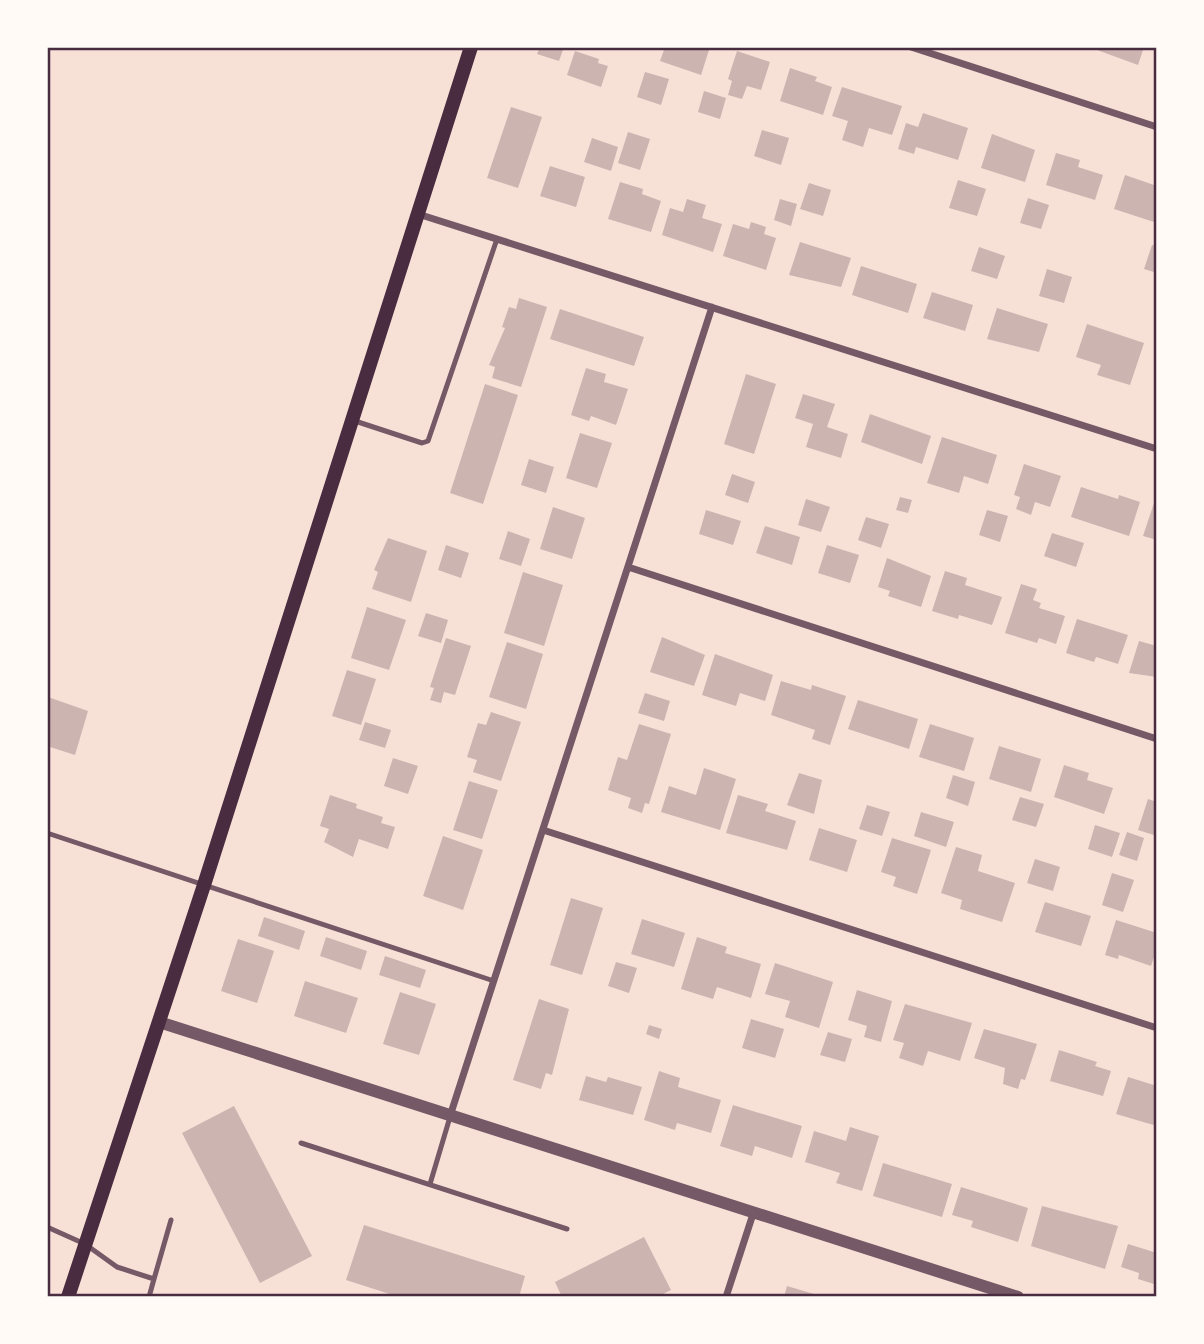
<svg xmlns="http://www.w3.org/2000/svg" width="1204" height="1344" font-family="Inter,sans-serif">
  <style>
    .building { fill: #ccb4b1 }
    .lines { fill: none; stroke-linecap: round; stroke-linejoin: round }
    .service { stroke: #755966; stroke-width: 5 }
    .minor { stroke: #755966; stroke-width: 7 }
    .tertiary { stroke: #755966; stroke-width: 12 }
    .secondary { stroke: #4a2c40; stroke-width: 14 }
    .neatline { fill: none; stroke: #4a2c40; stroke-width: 2.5 }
  </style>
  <rect width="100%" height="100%" fill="#f7e1d7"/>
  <path class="building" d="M540 47H564L559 61 537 54Z
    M665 47H710L701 75 660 61Z
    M1089 47H1144L1138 65Z
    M575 51 599 59 598 63 608 66 601 87 567 75Z
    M737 51 770 62 761 90 747 86 742 99 728 95 732 81 728 79Z
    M790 68 817 77 815 81 832 87 823 115 780 101Z
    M645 72 669 79 661 105 637 97Z
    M842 87 902 106 892 135 869 128 863 147 842 140 848 121 832 116Z
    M704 91 726 98 720 119 698 112Z
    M511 107 542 117 518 188 487 178Z
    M923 113 968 128 958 160 916 147 914 154 898 149 906 123 918 127Z
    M762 130 789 138 781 165 754 156Z
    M628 132 650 139 640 170 618 163Z
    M992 134 1035 150 1025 182 981 168Z
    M592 138 618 147 611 171 584 162Z
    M1056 153 1080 160 1078 167 1103 175 1095 200 1046 185Z
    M550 166 585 177 576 207 540 196Z
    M1125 175 1157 186V223L1114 209Z
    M958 180 986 189 977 216 949 208Z
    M620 182 643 189 642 194 661 201 651 232 608 219Z
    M809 183 831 190 823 216 800 209Z
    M1028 198 1049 205 1041 229 1020 223Z
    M687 199 706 205 702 218 722 224 713 252 662 235 670 208 683 212Z
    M780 199 797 204 791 226 774 220Z
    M751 222 766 227 764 234 776 238 766 270 723 256 733 224 749 229Z
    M800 242 851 258 841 287 789 275Z
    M1152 245 1157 246V273L1144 269Z
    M979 247 1005 256 997 279 971 271Z
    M861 266 917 284 908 313 852 295Z
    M1047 269 1072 277 1064 303 1039 296Z
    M932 292 973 305 965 331 923 318Z
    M519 298 547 307 521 387 492 378 495 367 489 365 505 328 502 327 509 307 516 309Z
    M997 308 1048 324 1039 352 987 339Z
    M560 309 644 337 634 366 550 339Z
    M1087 324 1144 343 1130 385 1097 375 1101 365 1076 357Z
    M586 368 606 374 604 382 628 389 616 425 591 416 589 421 571 415Z
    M746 374 776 384 754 454 724 444Z
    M485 384 518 395 483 504 450 493Z
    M803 394 835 404 827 427 848 434 841 458 806 447 813 424 795 418Z
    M870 414 931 436 922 464 861 442Z
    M580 433 612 443 597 488 566 478Z
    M942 437 997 455 988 484 964 476 959 493 927 483Z
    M529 459 554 467 546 493 521 485Z
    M1024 464 1061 476 1050 507 1035 502 1031 515 1016 509 1020 497 1014 495Z
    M732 474 755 482 748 503 725 495Z
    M1081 487 1118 499 1119 495 1140 502 1129 536 1071 517Z
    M900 497 912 500 908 513 896 510Z
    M806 499 830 507 821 532 798 525Z
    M1154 503 1157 504V540L1143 536Z
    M553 507 585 518 572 559 540 549Z
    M706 510 741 521 733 545 699 534Z
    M987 510 1008 516 1000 542 979 535Z
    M866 517 889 524 881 548 858 540Z
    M765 526 800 537 792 565 756 553Z
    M508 531 530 539 521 566 499 559Z
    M1052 533 1084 543 1076 567 1044 556Z
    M388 538 427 551 411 602 372 589 378 572 374 570Z
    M446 545 469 553 461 578 438 570Z
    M827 545 859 555 850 583 818 573Z
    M887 558 931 576 921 607 888 596 890 591 878 587Z
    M945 571 967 578 965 585 1002 597 992 625 959 615 958 619 932 611Z
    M523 572 563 585 544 646 504 633Z
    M1021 584 1037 589 1033 600 1041 603 1039 608 1065 616 1056 644 1039 638 1037 643 1005 633Z
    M367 607 406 620 389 670 351 658Z
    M426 613 448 620 441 643 418 636Z
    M1077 619 1128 635 1118 664 1096 657 1094 662 1066 653Z
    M662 637 705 655 694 686 650 672Z
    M446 638 471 646 455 695 444 692 441 703 430 700 434 688 430 687Z
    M1139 641 1157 646V677L1129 673Z
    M507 642 543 654 526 709 489 697Z
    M715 654 773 675 765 701 740 693 736 706 702 695Z
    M347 670 376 679 361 725 332 716Z
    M781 681 811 690 812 685 846 696 830 745 812 739 815 730 771 715Z
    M645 693 670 701 664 721 638 713Z
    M48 697 88 711 75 755 47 746Z
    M858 700 918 719 909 749 848 729Z
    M491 712 521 722 501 781 473 772 477 760 467 757 478 723 486 725Z
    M365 722 391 730 385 748 359 740Z
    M639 724 671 734 649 804 645 803 642 813 628 808 631 798 608 790 618 757 627 760Z
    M930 724 974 738 964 771 919 757Z
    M999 746 1041 759 1031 792 989 779Z
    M393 758 418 766 408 794 384 786Z
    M1064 765 1089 773 1087 780 1113 788 1104 814 1054 797Z
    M704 768 736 779 720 830 661 812 669 786 696 795Z
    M799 773 822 780 814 814 787 805Z
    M953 775 975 782 968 806 946 798Z
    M469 781 498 790 482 839 453 830Z
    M330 795 357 804 356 808 383 817 381 823 395 827 388 849 359 839 353 857 324 842 329 829 320 826Z
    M738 795 768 804 765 811 796 821 787 850 726 833Z
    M1020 797 1044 804 1036 827 1012 820Z
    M1148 799 1157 802V836L1138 830Z
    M867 805 890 812 882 836 859 829Z
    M921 812 954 822 946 847 914 836Z
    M1095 825 1120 833 1112 857 1088 849Z
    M819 828 857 840 847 872 809 860Z
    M1127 832 1144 838 1137 861 1119 855Z
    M443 836 483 850 463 910 423 896Z
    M892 838 931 850 917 894 893 886 896 877 881 872Z
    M956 847 982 855 978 871 1015 883 1002 922 960 909 962 900 941 893Z
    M1035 859 1060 867 1053 891 1027 883Z
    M1112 873 1134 880 1123 912 1102 905Z
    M571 898 603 908 582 975 550 965Z
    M1045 902 1091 916 1081 946 1035 932Z
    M264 917 305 931 299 950 258 936Z
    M642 919 685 933 674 967 631 954Z
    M1116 920 1157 933V948L1151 966 1119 955 1118 959 1105 955Z
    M326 937 367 951 361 970 320 956Z
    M697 937 727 947 725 953 761 964 751 998 717 987 713 999 681 989Z
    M238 939 274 951 257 1003 221 991Z
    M385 956 426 970 420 988 379 975Z
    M616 962 637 968 629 993 608 986Z
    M775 963 833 982 819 1028 785 1017 790 1001 765 994Z
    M305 981 358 998 346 1033 294 1016Z
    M857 990 892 1001 881 1042 864 1037 867 1026 848 1020Z
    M400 992 436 1004 419 1055 383 1044Z
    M539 999 569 1009 552 1075 546 1073 541 1089 513 1080Z
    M905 1004 972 1023 960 1061 928 1051 923 1066 899 1058 904 1043 893 1040Z
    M751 1019 784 1029 775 1058 742 1048Z
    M649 1025 662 1029 659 1039 646 1034Z
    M984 1029 1037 1044 1025 1080 1021 1079 1018 1089 1003 1084 1005 1068 974 1058Z
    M828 1032 852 1039 845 1062 820 1055Z
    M1059 1050 1097 1062 1095 1066 1111 1071 1103 1096 1050 1081Z
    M659 1071 680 1078 678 1087 721 1100 711 1133 677 1123 675 1130 644 1120Z
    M586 1076 606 1082 608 1077 642 1087 633 1115 579 1100Z
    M1128 1077 1157 1086V1126L1116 1114Z
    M733 1105 802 1126 792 1158 755 1146 752 1156 720 1146Z
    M234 1106 312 1256 260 1283 182 1133Z
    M850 1127 879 1136 862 1191 836 1183 840 1173 805 1162 814 1131 846 1141Z
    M883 1163 952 1184 942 1217 873 1196Z
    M961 1187 1028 1208 1018 1242 971 1227 973 1221 952 1215Z
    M1042 1206 1118 1226 1105 1269 1031 1246Z
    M364 1225 525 1276 519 1297H399L346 1280Z
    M644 1237 671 1290 657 1297H562L555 1282Z
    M1128 1244 1157 1253V1285L1138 1279 1139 1273 1121 1267Z
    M787 1286 814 1294V1297H784Z"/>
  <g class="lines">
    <path class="service" d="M355 421 422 443 428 441 497 239
      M47 833 494 981
      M301 1143 567 1229
      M430 1184 450 1117
      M47 1227 85 1244 117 1267 154 1279 149 1297
      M154 1279 171 1220"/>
    <path class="minor" d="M911 47 1157 127
      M418 214 1157 449
      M628 567 1157 739
      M543 830 1157 1028
      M450 1116 712 307
      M726 1297 753 1214"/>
    <path class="tertiary" d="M159 1022 1018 1297"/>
    <path class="secondary" d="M68 1297 204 885 471 47"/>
  </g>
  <rect width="1204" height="1344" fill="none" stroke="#fffaf5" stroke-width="98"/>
  <rect x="49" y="49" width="1106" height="1246" class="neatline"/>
</svg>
